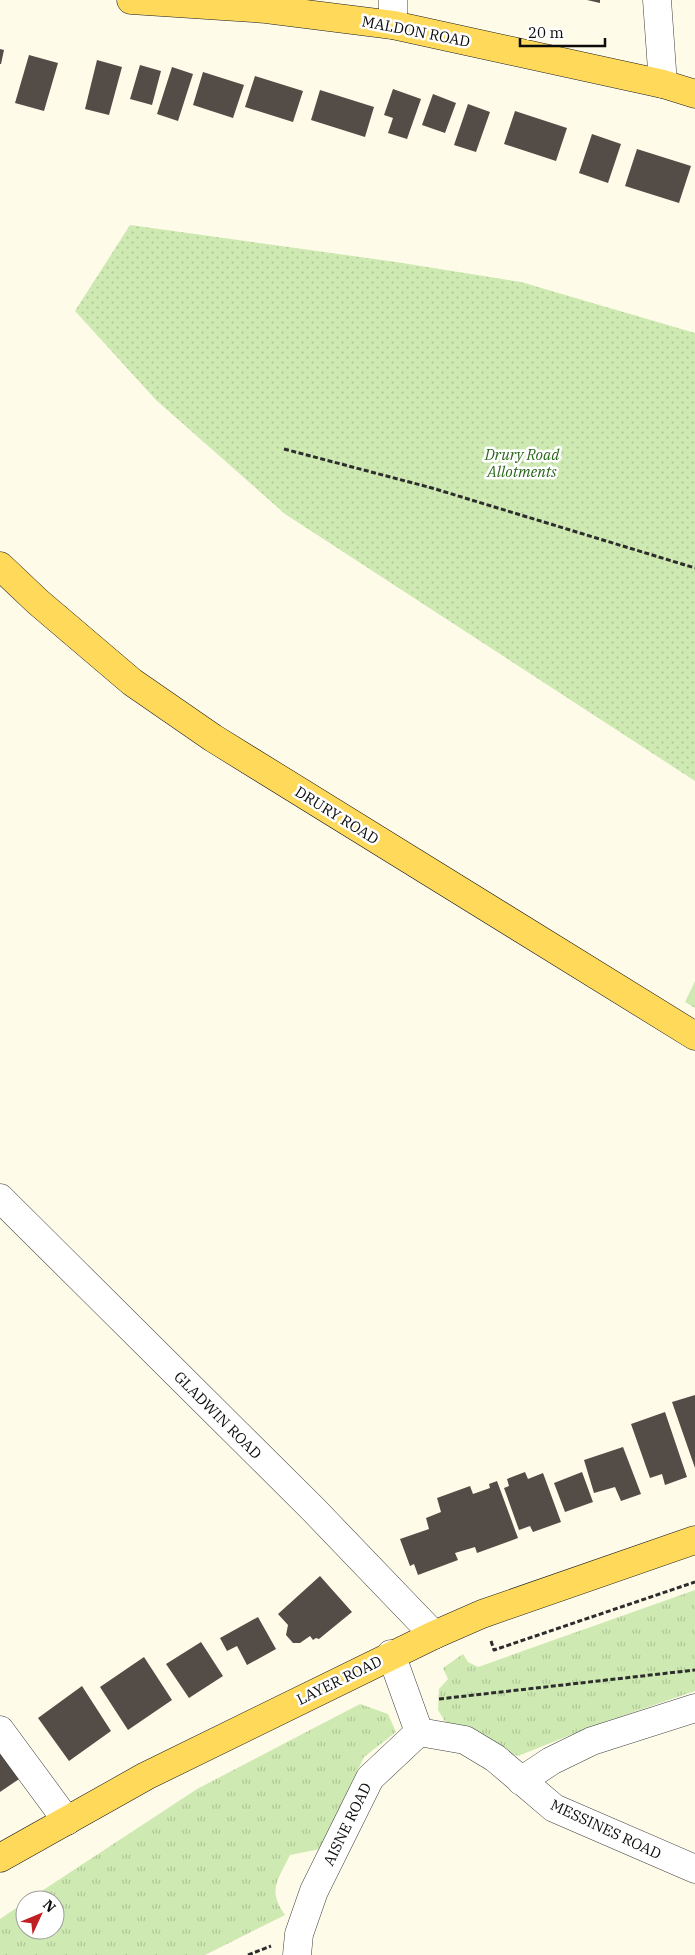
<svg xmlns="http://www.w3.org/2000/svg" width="695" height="1955" font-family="'IBM Plex Serif',serif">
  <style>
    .grass { fill: url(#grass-tufts) }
    .garden { fill: url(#garden-dots) }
    .building { fill: #544c47 }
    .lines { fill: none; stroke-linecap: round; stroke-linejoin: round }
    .minor-casing { stroke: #3e3e3e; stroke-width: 29 }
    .major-casing { stroke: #1c1c1c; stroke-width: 29 }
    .path { stroke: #2d2d2d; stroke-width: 3; stroke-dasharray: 5 2.5; stroke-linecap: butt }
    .minor { stroke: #fff; stroke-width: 28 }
    .major { stroke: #fed95a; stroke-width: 28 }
    .labels { text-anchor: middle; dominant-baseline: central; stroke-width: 5; stroke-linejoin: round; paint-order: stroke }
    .street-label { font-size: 15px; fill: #0b0b0b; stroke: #fff }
    .park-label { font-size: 15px; font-style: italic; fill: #28651a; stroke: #fff }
  </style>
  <defs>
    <pattern id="grass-tufts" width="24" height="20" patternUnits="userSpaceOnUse" patternTransform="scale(1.25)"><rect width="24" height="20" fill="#ceeab2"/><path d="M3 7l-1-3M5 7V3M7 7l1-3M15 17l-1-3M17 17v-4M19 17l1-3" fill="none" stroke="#b0c798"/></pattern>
    <pattern id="garden-dots" width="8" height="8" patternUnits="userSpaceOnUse" patternTransform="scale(1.25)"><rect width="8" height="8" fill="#ceeab2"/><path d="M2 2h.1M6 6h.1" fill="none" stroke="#b0c798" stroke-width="1.8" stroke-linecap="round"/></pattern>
  </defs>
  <rect width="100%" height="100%" fill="#fffbe9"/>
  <path class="grass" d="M695 981V1008L685 1002Z
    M695 1590V1691L593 1726 518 1756 452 1733 438 1710 439 1689 448 1679 443 1668 463 1654 468 1662 478 1667Z
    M360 1704 388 1714 396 1732 364 1757 320 1849 290 1855C278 1880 267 1890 285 1915L205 1955H0V1919L25 1902V1930H55V1900H28L197 1789Z"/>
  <path class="garden" d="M130 225 396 262 521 282 695 333V781L285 514 156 400 75 311Z"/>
  <path class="building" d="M587 0H600V3Z
    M0 49 4 50 1 64H0Z
    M29 55 58 63 44 111 15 103Z
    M97 60 122 67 109 115 85 109Z
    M140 65 161 71 152 105 130 99Z
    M172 67 193 74 178 121 157 114Z
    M203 72 244 85 233 118 193 105Z
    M255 76 303 91 293 122 245 107Z
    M393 89 421 99 407 139 388 133 393 118 384 115Z
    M320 90 374 107 365 137 311 120Z
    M433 94 456 103 445 133 422 125Z
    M468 104 490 112 476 152 454 145Z
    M515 111 567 128 556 161 504 144Z
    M592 134 621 144 608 183 579 173Z
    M637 149 691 166 679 203 625 186Z
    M695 1395V1468L672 1402Z
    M665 1412 687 1477 665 1485 662 1474 650 1478 631 1424Z
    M623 1447 641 1494 621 1501 615 1487 594 1493 584 1460Z
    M525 1472 528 1479 543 1473 561 1522 533 1532 530 1526 519 1530 504 1488 509 1486 507 1479Z
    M582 1472 593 1502 565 1512 554 1483Z
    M497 1481 518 1538 477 1553 475 1547 455 1553 458 1560 418 1575 414 1564 410 1566 400 1539 429 1529 426 1518 441 1512 437 1498 470 1486 473 1494 490 1488 489 1484Z
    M320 1576 352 1612 319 1639 316 1638 313 1640 310 1636 300 1643H293L286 1635 288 1625 278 1614Z
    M258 1617 276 1649 247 1665 237 1646 227 1651 220 1638Z
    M201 1642 223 1676 189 1698 166 1664Z
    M144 1657 172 1700 128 1730 100 1687Z
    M82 1686 111 1731 69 1761 38 1718Z
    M0 1739 25 1775 0 1792Z"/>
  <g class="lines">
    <defs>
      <path id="minor" d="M657 0 663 84
        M393 25V0
        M0 1198 313 1509 434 1635
        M0 1730 67 1821
        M419 1732 465 1740 495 1758 554 1808 695 1869
        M521 1781 551 1761 592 1741 695 1708
        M297 1955 299 1934 314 1891 370 1778 419 1732 391 1654"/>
      <path id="major" d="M131 0 266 9 393 25 663 84 695 94
        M0 566 38 602 132 682 213 738 695 1036
        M0 1858 146 1776 434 1635 482 1614 695 1540"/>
    </defs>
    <use href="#minor" class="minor-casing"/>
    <use href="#major" class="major-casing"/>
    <path class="path" d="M284 449 432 488 695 568
      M491 1641 494 1650 695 1582
      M439 1699 695 1670
      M248 1955 271 1946"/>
    <use href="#minor" class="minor"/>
    <use href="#major" class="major"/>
  </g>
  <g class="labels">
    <g class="street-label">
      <text transform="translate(416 31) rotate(11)">MALDON ROAD</text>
      <text transform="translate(337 815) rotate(32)">DRURY ROAD</text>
      <text transform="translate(218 1415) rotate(45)">GLADWIN ROAD</text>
      <text transform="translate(339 1680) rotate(-26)">LAYER ROAD</text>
      <text transform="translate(347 1824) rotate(-64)">AISNE ROAD</text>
      <text transform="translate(606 1829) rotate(25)">MESSINES ROAD</text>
    </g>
    <g class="park-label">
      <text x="522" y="454">Drury Road<tspan x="522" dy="17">Allotments</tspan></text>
    </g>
  </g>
  <g transform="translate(40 1915) rotate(46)"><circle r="24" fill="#ffffff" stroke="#9d9d9d"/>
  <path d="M0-4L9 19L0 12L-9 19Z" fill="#c01f24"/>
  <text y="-8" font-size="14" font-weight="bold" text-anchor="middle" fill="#0b0b0b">N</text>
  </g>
  <path d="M520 38v8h85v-8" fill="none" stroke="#0b0b0b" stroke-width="2.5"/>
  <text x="528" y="38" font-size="15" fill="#0b0b0b" stroke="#ffffff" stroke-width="4" paint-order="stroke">20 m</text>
</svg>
